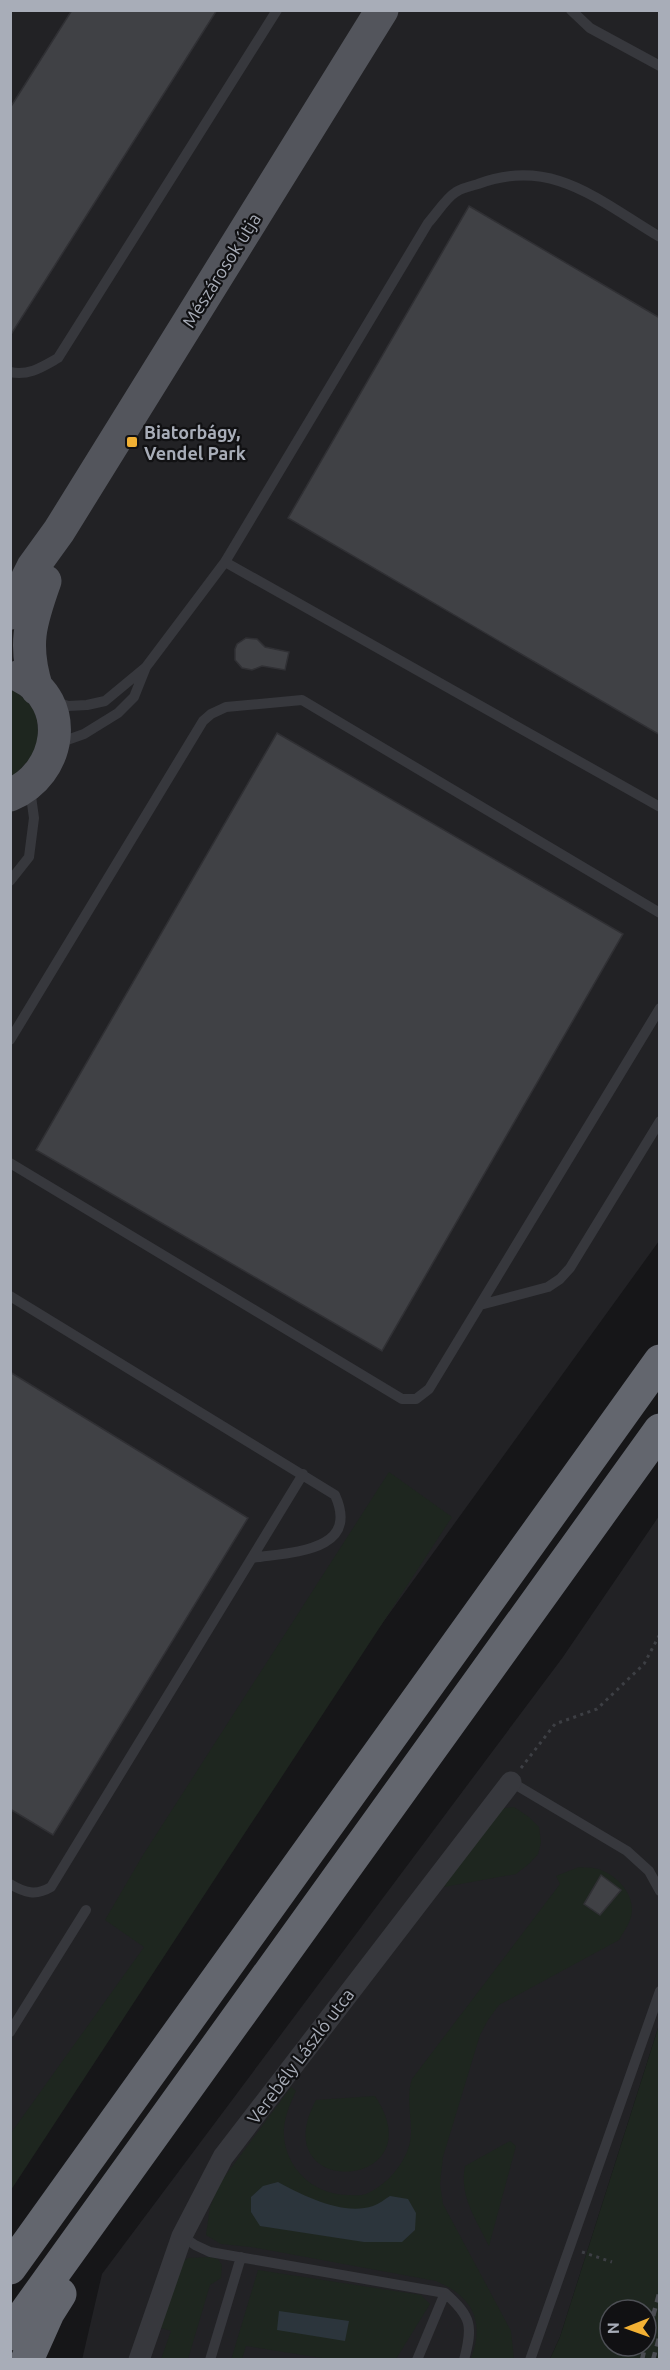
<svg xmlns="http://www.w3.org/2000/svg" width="670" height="2370" font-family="Ubuntu,sans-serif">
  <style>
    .built { fill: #222225 }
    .green { fill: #1e261f; fill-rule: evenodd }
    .water { fill: #2c353c }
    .building { fill: #404145; stroke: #303034; stroke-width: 1.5 }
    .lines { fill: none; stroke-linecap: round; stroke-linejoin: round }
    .path { stroke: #3d3f44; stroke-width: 3; stroke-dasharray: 3 4.5; stroke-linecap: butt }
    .lane { stroke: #37383d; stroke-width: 10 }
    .street { stroke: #37383d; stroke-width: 21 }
    .primary { stroke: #53555c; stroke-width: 33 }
    .highway { stroke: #63666e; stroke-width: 33 }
    .rail { stroke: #4a4c52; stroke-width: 4.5; stroke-dasharray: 8 6; stroke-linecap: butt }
    .poi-dot { fill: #f2b134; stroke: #111113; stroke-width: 2 }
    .labels { text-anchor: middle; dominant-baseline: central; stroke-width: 4.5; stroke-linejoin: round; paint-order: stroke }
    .street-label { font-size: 18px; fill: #a8adb8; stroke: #111113 }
    .poi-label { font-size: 18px; font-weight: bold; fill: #a8adb8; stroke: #111113; text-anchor: start }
  </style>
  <rect width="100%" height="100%" fill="#161618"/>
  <path class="built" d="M11 11H659V1241L11 2136Z
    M659 1516V2025L560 2337 550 2359 82 2360 102 2274 563 1657Z"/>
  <path class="green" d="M11 688C40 710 38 714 38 750L11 779Z
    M389 1472 452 1517 11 2190V2133L144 1947 105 1920 143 1855Z
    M514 1807 529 1817 539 1827 541 1842 538 1854 530 1863 516 1874 444 1887 495 1809Z
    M579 1867C585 1868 592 1867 598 1869 615 1874 632 1891 632 1910 632 1921 624 1931 619 1940L499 2005 488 2020 480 2035 443 2157 440 2184 443 2204 511 2331 514 2359H471C485 2321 473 2297 436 2281L251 2247 221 2244 206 2235 210 2207 220 2183 291 2087 296 2091C288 2108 281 2125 285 2144 291 2174 318 2195 348 2195 354 2195 361 2196 366 2194 383 2187 397 2172 405 2156 419 2129 403 2106 412 2079L560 1884 556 1876Z
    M659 2025V2359H550L560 2337ZM610 2310H646V2346H610Z
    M375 2096C438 2191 262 2201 316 2100Z
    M510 2141 516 2146 489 2246C476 2219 459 2196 465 2166Z
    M210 2257 218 2259 222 2265 221 2278 210 2285 188 2359H161L171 2331 161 2328 173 2269 188 2258Z
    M258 2270 421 2295 430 2304 396 2359H328L246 2346 242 2359 231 2360Z"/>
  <path class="water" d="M278 2182C304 2196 343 2216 373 2206 379 2204 385 2199 390 2196L408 2199 416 2213 415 2230 402 2242H364L260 2226 251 2212V2197L263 2186Z
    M279 2311 349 2321 345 2341 277 2330Z"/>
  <path class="building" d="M72 10H217L10 336V108Z
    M469 206 660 318V735L288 518Z
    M246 638 257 639 265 647 289 652 285 670 262 666 252 670 242 668 235 660V649L237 644Z
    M277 733 623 934 382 1351 36 1150Z
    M10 1372 248 1518 53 1835 10 1809Z
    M601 1875 621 1890 600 1915 584 1904Z"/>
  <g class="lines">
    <path class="path" d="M521 1768 555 1724 597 1709 644 1664 660 1634
      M582 2252 612 2262"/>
    <path class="lane" d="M571 10 590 28 660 66
      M10 372C29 376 42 367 58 358L277 10
      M225 562 660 807
      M53 701 68 706 87 705 105 701 146 667 225 562 428 223C437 213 446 198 456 192 462 188 471 186 478 184 552 156 599 201 660 237
      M60 746 67 740 84 734 118 713 134 697 146 667
      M10 881 29 857 34 818 30 789
      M10 1040 203 721 211 714 226 707 302 700 660 913
      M10 1163 402 1399H416L429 1389 660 1008
      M10 1296 335 1495C361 1553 289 1552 252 1558
      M480 1305 548 1287 560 1279 570 1268 660 1121
      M511 1782 627 1851 649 1871 660 1891
      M10 1884C25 1893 36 1896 51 1887L303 1474
      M10 2032 86 1910
      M182 2236 195 2245 210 2252 445 2293C472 2317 473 2326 464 2360
      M210 2360 241 2257
      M417 2360 445 2293
      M530 2360 660 1991"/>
    <path class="street" d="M139 2360 182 2236 223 2157 511 1782"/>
    <path class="primary" d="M10 613 33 567 59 531 382 10
      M37 689C23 645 30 623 45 581
      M10 795C61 774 73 702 20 676"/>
    <path class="highway" d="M10 2268 660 1361
      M10 2334 660 1430
      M27 2360 48 2313 60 2294"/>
    <path class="rail" d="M646 2343 660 2290
      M642 2360 645 2346
      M653 2360 660 2334"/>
  </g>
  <rect class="poi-dot" x="126" y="436" width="12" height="12" rx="3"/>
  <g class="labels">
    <g class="street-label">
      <text transform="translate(221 270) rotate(-58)">Mészárosok útja</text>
      <text transform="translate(300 2056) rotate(-53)">Verebély László utca</text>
    </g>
    <g class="poi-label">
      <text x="144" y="432">Biatorbágy,<tspan x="144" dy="21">Vendel Park</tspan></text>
    </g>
  </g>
  <rect width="670" height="2370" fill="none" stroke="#a8adb8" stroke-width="24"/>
  <g transform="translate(628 2328) rotate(269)"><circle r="28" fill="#111113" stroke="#4d4f55" stroke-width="1.5"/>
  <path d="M0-4.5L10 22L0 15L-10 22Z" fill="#f2b134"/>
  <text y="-9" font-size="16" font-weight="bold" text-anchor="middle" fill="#a8adb8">N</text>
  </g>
</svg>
